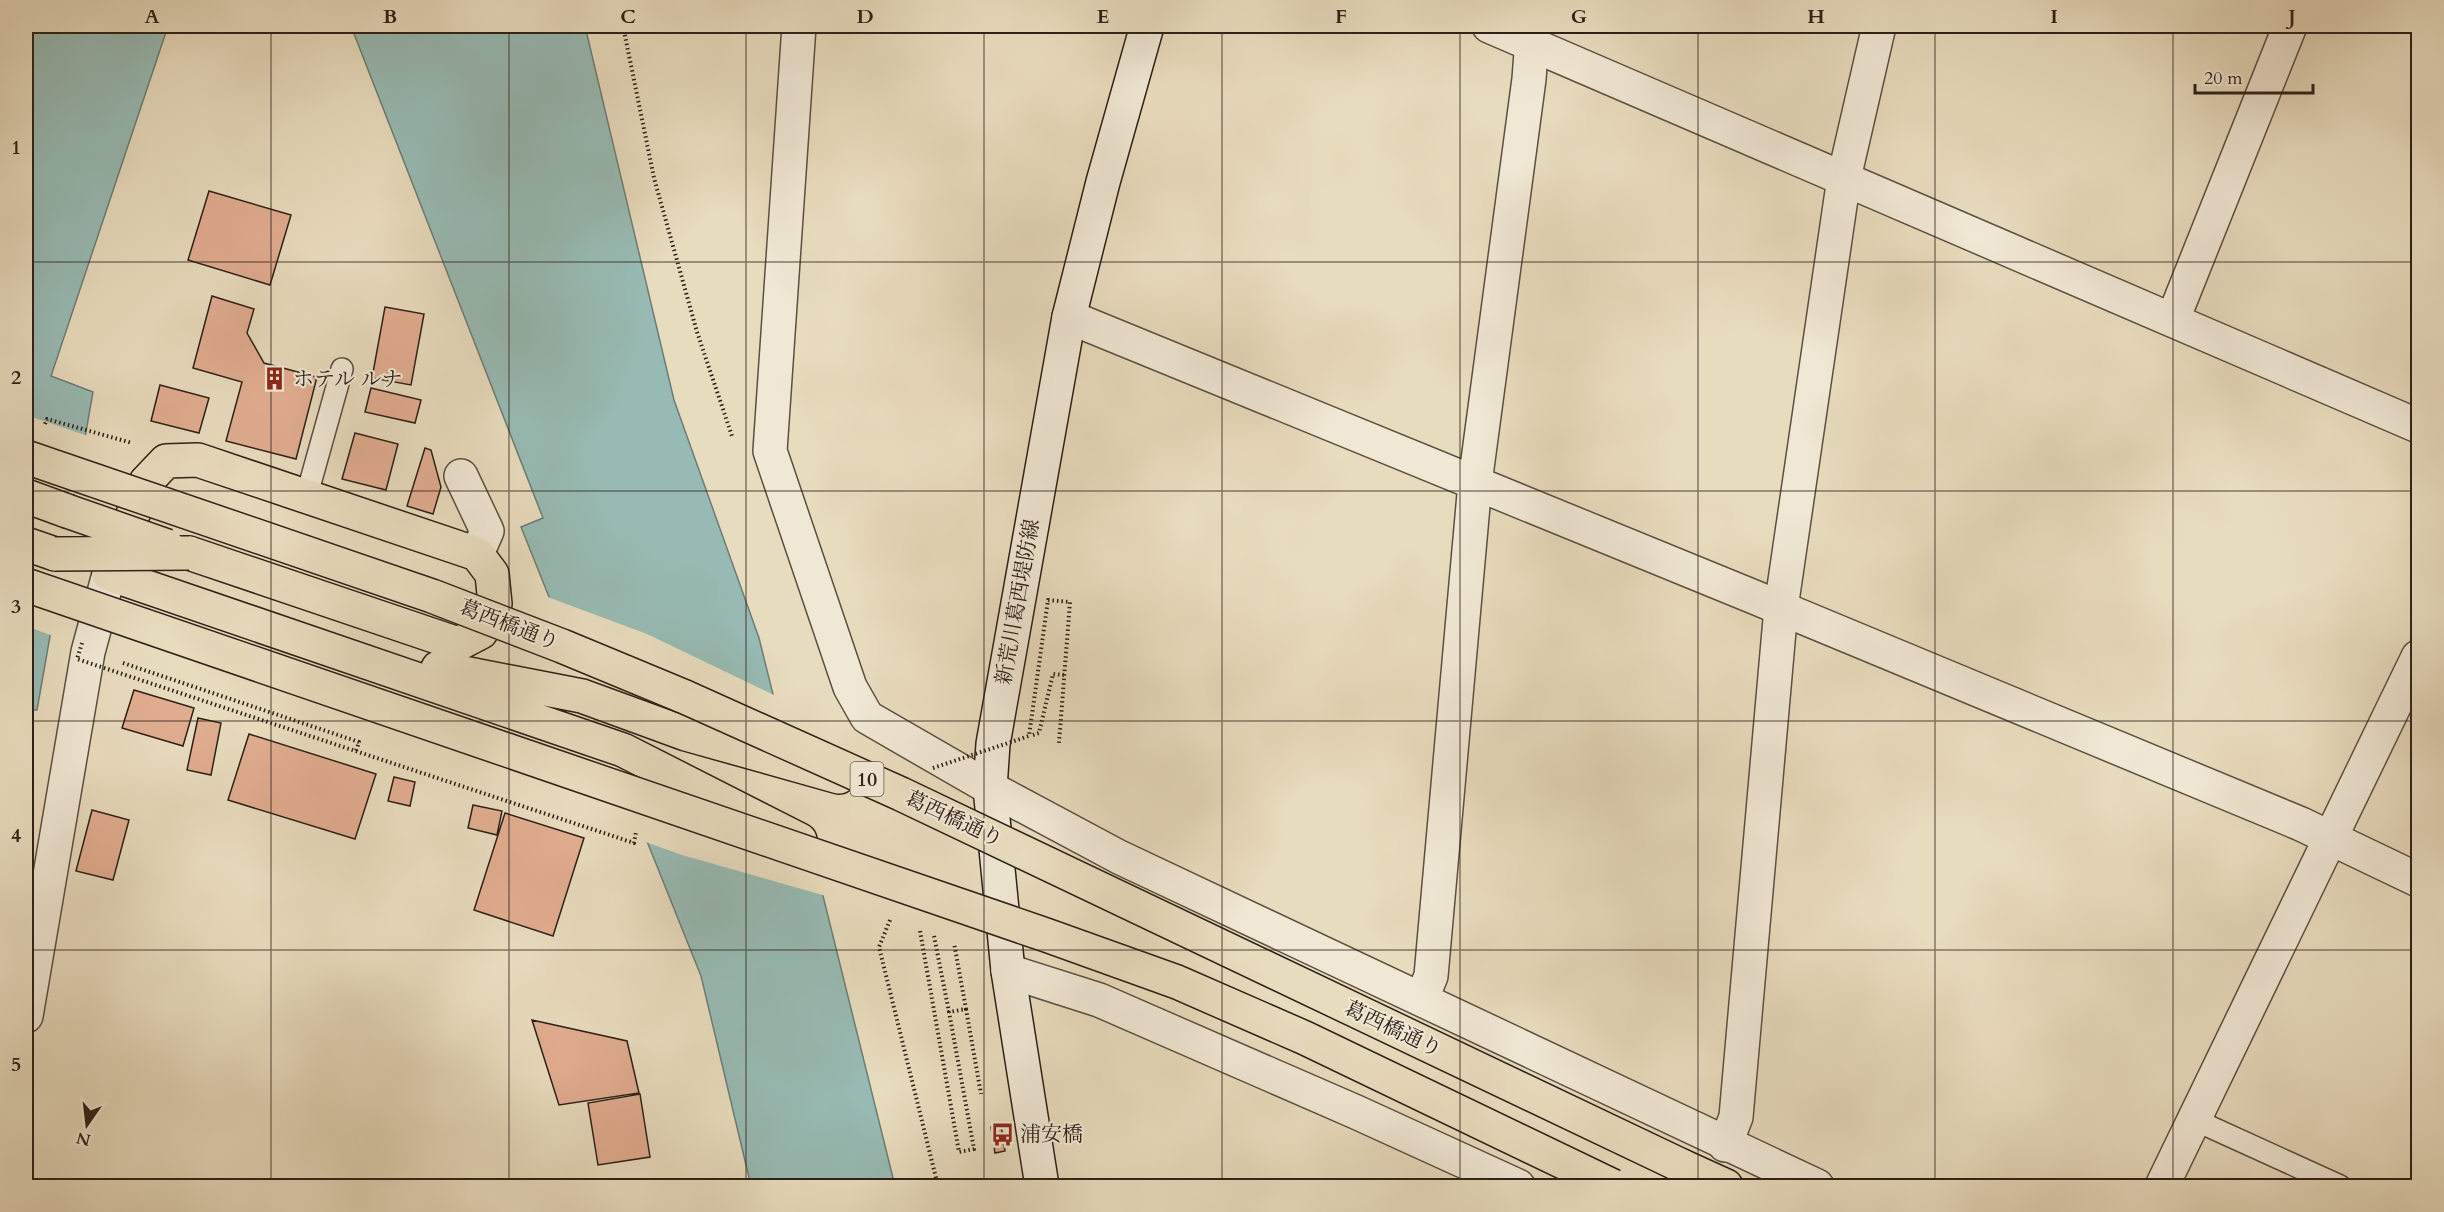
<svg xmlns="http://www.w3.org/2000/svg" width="2444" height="1212" font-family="Cardo,'Noto Serif JP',serif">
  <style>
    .water { fill: #97bbb4; stroke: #6d7d76; stroke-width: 1.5 }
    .pier { fill: #e8dcbe }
    .building { fill: #e1ad90; stroke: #2d2018; stroke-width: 1.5 }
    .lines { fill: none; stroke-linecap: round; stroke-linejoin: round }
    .service-casing { stroke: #5c4f42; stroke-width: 24 }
    .minor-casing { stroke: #5c4f42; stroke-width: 36 }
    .tertiary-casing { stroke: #5c4f42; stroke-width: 36 }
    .secondary-casing { stroke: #2d2018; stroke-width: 36 }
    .primary-casing { stroke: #2d2018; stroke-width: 36 }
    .path { stroke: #2d2018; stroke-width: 4; stroke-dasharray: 1.5 3; stroke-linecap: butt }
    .service { stroke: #f0e8d5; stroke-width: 21 }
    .minor { stroke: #f0e8d5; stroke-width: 33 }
    .tertiary { stroke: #f0e8d5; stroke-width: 33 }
    .secondary { stroke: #f0e8d5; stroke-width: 33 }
    .primary { stroke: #e8dcbe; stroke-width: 33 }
    .primary-bridge-casing { stroke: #2d2018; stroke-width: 36; stroke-linecap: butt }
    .path-bridge { stroke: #2d2018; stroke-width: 4; stroke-dasharray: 1.5 3; stroke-linecap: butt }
    .primary-bridge { stroke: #e8dcbe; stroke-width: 33 }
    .grid { fill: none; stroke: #2d2018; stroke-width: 1.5; stroke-opacity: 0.55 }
    .labels { text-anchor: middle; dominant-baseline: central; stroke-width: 4.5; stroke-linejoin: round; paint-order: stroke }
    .shield { fill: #f0e8d5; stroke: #685c51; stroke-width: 1.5 }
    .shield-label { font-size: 20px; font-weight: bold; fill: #2d2018 }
    .poi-label { font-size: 21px; fill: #2d2018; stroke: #f0e8d5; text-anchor: start }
    .street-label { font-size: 21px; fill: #2d2018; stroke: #f0e8d5 }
    .neatline { fill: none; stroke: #2d2018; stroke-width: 2 }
    .grid-label { font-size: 20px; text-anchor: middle; font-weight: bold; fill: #2d2018 }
  </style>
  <rect width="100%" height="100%" fill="#e8dcbe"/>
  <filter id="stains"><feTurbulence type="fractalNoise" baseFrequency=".00333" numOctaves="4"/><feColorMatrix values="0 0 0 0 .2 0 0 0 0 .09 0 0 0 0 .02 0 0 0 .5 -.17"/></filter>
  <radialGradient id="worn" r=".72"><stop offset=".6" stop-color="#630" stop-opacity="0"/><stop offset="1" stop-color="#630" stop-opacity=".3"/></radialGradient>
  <path class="water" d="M26 26H168L51 376 93 392 37 710H26Z
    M351 26H585L674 400 759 638 895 1186H751L701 976 521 527 543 518Z"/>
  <path class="pier" d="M26 415 88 436 53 636 26 626Z
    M545 596 647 634 776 696 826 896 682 855 643 841Z"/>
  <path class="building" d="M209 191 291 215 270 285 188 260Z
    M212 296 254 309 247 333 264 363 317 377 296 459 226 441 242 382 193 368Z
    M385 307 424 314 411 385 372 378Z
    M160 385 209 398 199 433 151 421Z
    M371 388 421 400 415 423 365 412Z
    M355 433 398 444 386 490 342 479Z
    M425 448 431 450 441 487 433 514 407 506Z
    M134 690 194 708 183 746 122 728Z
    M198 718 221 723 211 775 187 770Z
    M249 734 376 774 355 839 228 800Z
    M394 777 415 782 410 806 388 801Z
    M473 805 502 811 497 835 468 828Z
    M92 810 129 820 113 880 76 871Z
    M505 813 584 838 553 936 474 910Z
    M532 1020 627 1041 639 1093 559 1105Z
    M640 1094 650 1157 598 1165 588 1103Z
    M1001 1125 1005 1151 995 1153 991 1127Z"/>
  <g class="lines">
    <defs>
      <path id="service" d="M306 498 342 369
        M2195 1120 2340 1186"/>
      <path id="minor" d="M1069 317 1754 597 2301 824 2418 880
        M2173 319 2290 26
        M461 476 487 531 477 554
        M990 788 1119 857 1817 1186
        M1008 971 1099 1000 1356 1112 1518 1186
        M1422 998 1431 976 1475 483 1529 79 1533 26
        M26 1016 88 652 109 574
        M2162 1186 2418 657"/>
      <path id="tertiary" d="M799 26 770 451 850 687 867 717 990 788
        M1489 26 2418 426
        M1725 1145 1736 1117 1781 608 1844 178 1879 26"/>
      <path id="secondary" d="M1042 1186 1008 971 990 788 993 744 1069 317 1103 182 1147 26"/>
      <path id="primary" d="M26 496 67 511
        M26 544 55 554
        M189 553 458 644 481 632 495 604 492 574 477 554 198 460 166 461 146 482 109 574 623 750 800 840
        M438 668 582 696 686 734 839 777
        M1682 1166 1726 1186"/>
    </defs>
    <use href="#service" class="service-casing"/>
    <use href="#minor" class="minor-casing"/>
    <use href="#tertiary" class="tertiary-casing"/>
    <use href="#secondary" class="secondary-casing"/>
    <use href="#primary" class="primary-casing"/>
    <path class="path" d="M623 26 654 178 697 332 732 436
      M45 424 47 419 132 443
      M123 663 359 742 356 751
      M1033 735 1039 733 1053 674 1064 675
      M26 771 31 751
      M890 920 879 947 938 1186
      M920 931 959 1152 974 1149 949 1012 966 1009 954 943
      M934 936 949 1012
      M966 1009 981 1094"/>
    <use href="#service" class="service"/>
    <use href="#minor" class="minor"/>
    <use href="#tertiary" class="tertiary"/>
    <use href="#secondary" class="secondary"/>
    <use href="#primary" class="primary"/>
    <defs>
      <path id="primary-bridge" d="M26 457 432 596 562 646 685 697 901 794 1682 1166
        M67 511 167 546
        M55 554 189 553
        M26 585 1046 935 1177 982 1305 1038 1613 1186"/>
    </defs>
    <use href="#primary-bridge" class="primary-bridge-casing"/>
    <path class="path-bridge" d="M82 643 77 659 634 843 636 832
      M933 768 1029 736 1048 600 1070 602 1059 743"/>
    <use href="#primary-bridge" class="primary-bridge"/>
  </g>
  <path class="grid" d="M271 26V1186M509 26V1186M746 26V1186M984 26V1186M1222 26V1186M1460 26V1186M1698 26V1186M1935 26V1186M2173 26V1186M26 262H2418M26 491H2418M26 721H2418M26 950H2418"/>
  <defs>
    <symbol id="building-bare" viewBox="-9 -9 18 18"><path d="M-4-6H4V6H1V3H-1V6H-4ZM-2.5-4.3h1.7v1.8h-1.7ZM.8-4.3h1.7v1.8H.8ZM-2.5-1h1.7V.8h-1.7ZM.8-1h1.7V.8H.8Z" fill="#8f2418" stroke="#f0e8d5" stroke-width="2.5" paint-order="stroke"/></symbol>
    <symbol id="bus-bare" viewBox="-9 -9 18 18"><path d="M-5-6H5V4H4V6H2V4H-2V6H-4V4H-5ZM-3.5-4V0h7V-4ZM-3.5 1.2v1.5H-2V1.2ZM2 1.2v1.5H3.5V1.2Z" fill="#8f2418" stroke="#f0e8d5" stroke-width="2.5" paint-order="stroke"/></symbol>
  </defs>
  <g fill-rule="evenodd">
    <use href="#building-bare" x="258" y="362" width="33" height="33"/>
    <use href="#bus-bare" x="986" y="1118" width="33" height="33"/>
  </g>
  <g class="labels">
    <rect class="shield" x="850.5" y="762" width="33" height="34" rx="4.5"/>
    <g class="shield-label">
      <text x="867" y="779">10</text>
    </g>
    <g class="poi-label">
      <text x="293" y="379">ホテル ルナ</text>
      <text x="1020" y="1134">浦安橋</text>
    </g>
    <g class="street-label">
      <text transform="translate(1018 602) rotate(-80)">新荒川葛西堤防線</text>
      <text transform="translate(509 625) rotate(21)">葛西橋通り</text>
      <text transform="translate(954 819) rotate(25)">葛西橋通り</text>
      <text transform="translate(1393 1029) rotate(25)">葛西橋通り</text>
    </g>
  </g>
  <rect width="2444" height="1212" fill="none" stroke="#e8dcbe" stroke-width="66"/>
  <g transform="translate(87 1125) rotate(194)" stroke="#f0e8d5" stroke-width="4.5" paint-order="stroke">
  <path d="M0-4.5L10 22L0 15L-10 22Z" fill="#2d2018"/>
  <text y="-9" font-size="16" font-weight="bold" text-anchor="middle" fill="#2d2018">N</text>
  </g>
  <path d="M2195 84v9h118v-9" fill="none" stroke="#2d2018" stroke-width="3"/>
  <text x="2204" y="84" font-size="18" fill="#2d2018" stroke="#f0e8d5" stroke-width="4.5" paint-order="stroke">20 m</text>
  <rect x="33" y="33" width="2378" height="1146" class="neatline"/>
  <g class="grid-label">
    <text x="152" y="23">A</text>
    <text x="390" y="23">B</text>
    <text x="628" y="23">C</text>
    <text x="865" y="23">D</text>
    <text x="1103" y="23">E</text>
    <text x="1341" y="23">F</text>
    <text x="1579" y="23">G</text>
    <text x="1816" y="23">H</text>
    <text x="2054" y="23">I</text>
    <text x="2292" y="23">J</text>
    <text x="16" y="154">1</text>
    <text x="16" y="384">2</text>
    <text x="16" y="613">3</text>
    <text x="16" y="842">4</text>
    <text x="16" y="1071">5</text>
  </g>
  <rect width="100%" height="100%" filter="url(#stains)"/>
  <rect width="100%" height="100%" fill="url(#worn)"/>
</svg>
